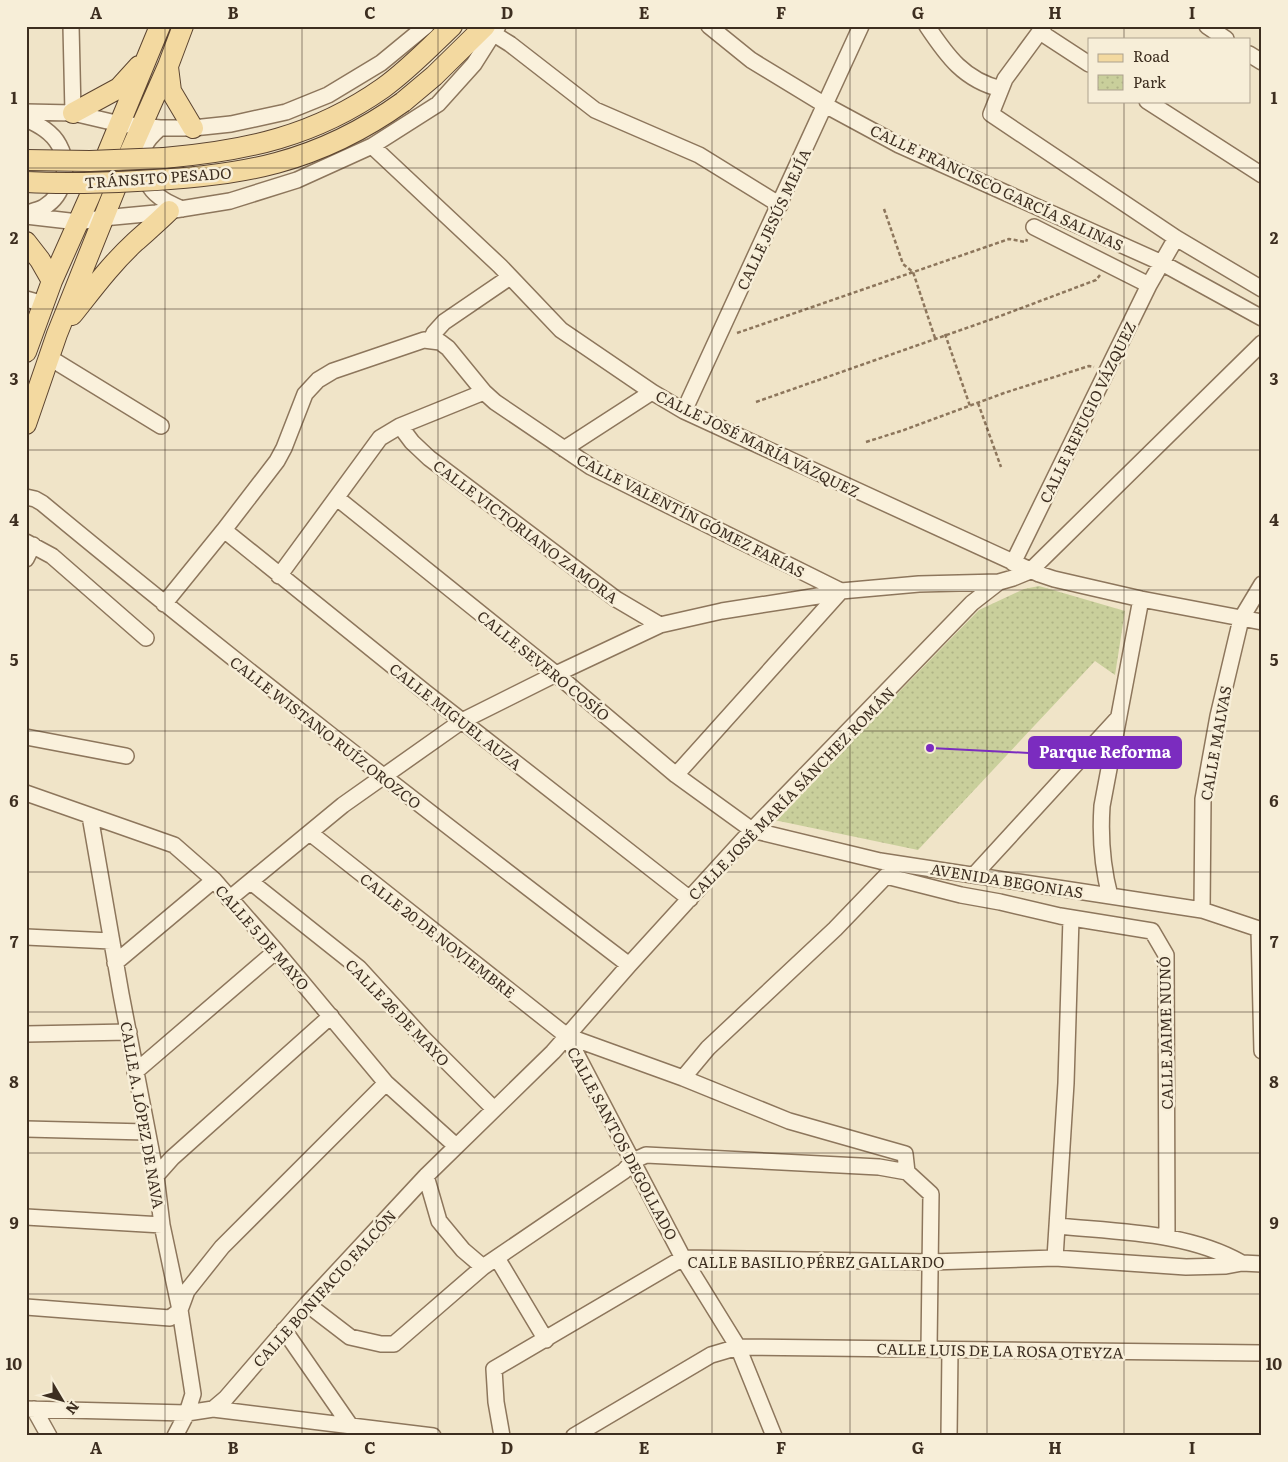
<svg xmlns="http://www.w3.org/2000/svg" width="1288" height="1462" font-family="Literata,serif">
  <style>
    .park { fill: url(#park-dots) }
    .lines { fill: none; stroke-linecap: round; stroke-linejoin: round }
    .minor-casing { stroke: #8d765c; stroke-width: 18 }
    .major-casing { stroke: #5b4430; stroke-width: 22 }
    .path { stroke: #8d765c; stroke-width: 2.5; stroke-dasharray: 4 2.5; stroke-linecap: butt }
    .minor { stroke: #faf1dc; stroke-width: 15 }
    .major { stroke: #f3d9a0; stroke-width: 20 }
    .major-bridge-casing { stroke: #5b4430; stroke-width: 22; stroke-linecap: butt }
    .major-bridge { stroke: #f3d9a0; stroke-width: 20 }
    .grid { fill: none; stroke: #3d2e20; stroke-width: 1; stroke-opacity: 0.55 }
    .labels { text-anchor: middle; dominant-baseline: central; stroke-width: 5; stroke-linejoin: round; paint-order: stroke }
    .street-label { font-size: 15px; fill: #3d2e20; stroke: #f7eed8 }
    .leader { fill: none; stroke: #7b2cbf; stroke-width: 2 }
    .callout-dot { fill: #7b2cbf; stroke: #f7eed8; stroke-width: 2 }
    .callout { fill: #7b2cbf; stroke: #7b2cbf; stroke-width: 2 }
    .callout-label { font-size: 16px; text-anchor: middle; font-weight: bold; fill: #fff }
    .neatline { fill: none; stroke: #3d2e20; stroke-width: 2 }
    .grid-label { font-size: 16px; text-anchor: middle; font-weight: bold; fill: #3d2e20 }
  </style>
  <defs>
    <pattern id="park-dots" width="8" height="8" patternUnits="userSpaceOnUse" patternTransform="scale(1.25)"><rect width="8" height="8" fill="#c9cf9b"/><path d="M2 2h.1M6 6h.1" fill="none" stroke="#aeb285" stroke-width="1.8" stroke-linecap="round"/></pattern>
  </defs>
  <rect width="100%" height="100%" fill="#f0e4c8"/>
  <path class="park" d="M1039 586 1125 611 1115 675 1095 661 918 850 774 820 979 610 1024 589Z"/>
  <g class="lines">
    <defs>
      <path id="minor" d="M71 26 73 113
        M709 26 751 60 825 105 899 145 1162 263 1262 318
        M927 26C947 56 964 80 1001 89
        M1044 26 1005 79 991 114 1176 238 1262 289
        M1207 26 1226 39
        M1040 32 1089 64
        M494 34 510 44 595 110 699 155 780 205
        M1249 54 1262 62
        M1147 101 1262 175
        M26 112 73 113 120 124 160 128H193L231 124 286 112 328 95 381 63 426 26
        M26 119C39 125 52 132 59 145 70 165 65 195 44 207 39 210 32 211 26 214
        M160 128C142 144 141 149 146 172 147 177 147 184 150 187 157 198 171 204 182 209
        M372 146 500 266 561 330 652 392 684 411 1039 574 1054 579 1141 599 1262 622
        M26 216 78 222 103 218 156 213 230 201 297 180 372 146 438 104 474 64 498 26
        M1034 227 1149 285
        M26 299 44 304
        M431 340 434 333 444 322 510 277
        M50 358 161 426
        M684 411 861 26
        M400 426 412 442 429 458 616 599 660 625
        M564 449 652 392
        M26 497 35 499 42 503C234 662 431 814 629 965
        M337 498 556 674 676 775 752 830 880 861 1202 910 1262 930
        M224 530 425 692 690 899
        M26 542 52 556 146 638
        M26 559 33 545
        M1013 563 1149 285 1176 238
        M279 576 380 438 400 426 484 392
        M164 604 224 530 277 461 284 448 305 394 318 380 333 371 424 340 440 342 448 348 484 392 495 402 591 467 841 591 676 775
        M26 737 126 756
        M26 793 174 845 214 880 276 951 386 1083 456 1146
        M90 816 121 994 156 1176 162 1225 180 1310 193 1394 187 1413 175 1436
        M310 833 567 1036 683 1078 708 1048 835 929 886 876
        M975 874 1118 718
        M886 876 961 895 1000 902 1060 916 1152 931 1166 955 1167 1237
        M251 882 359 968 423 1038 494 1109
        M1110 896C1102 866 1100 837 1102 806L1141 599
        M229 899 343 805 462 721 556 674 660 625 722 611 818 596 841 591 919 584 999 582
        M1202 910 1203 799 1218 716 1241 619 1262 584
        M1259 930 1262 1051
        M26 937 111 941
        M115 963 214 880
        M26 1034 129 1032
        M567 1036 683 1258 738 1347 774 1436
        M135 1072 276 951
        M683 1078 789 1121 905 1154 907 1172
        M26 1129 146 1132
        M907 1172 931 1194 929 1349
        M156 1176 172 1158 331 1016
        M426 1176 439 1221 463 1250 483 1267
        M26 1217 162 1225
        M1058 1226C1119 1232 1188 1232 1242 1263
        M497 1258 546 1340
        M1055 1258 1066 1083 1071 918
        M307 1304 350 1337 381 1344H394L483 1267 624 1171 633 1161 646 1155 879 1167 907 1172
        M26 1307 170 1318 180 1310 187 1291 222 1247 386 1083
        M284 1330 354 1431
        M26 1409 187 1413 213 1409 226 1398 307 1304 426 1176 553 1052 629 965 752 830 972 603 999 582 1013 578 1030 571 1262 343
        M34 1409 49 1436
        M213 1409 433 1436
        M502 1436 496 1402 494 1369 683 1258 931 1262 1055 1258 1186 1267 1226 1266 1242 1263 1262 1264
        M574 1436 711 1355 738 1347 1262 1353
        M949 1436 950 1350"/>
      <path id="major" d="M168 67 171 91 193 128
        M403 102 434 76 485 26
        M73 113 119 88 139 66
        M164 158C246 151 315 136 383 88 408 70 430 47 452 26
        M26 242 40 260 52 281
        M72 315C92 290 111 264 135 242 146 232 158 222 169 211
        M26 352 52 281 89 198 160 26
        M26 424 57 334 130 152 168 66 183 26"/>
    </defs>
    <use href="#minor" class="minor-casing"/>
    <use href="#major" class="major-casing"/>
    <path class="path" d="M884 209 903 264 913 272 935 338
      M737 333 1009 239 1026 242 1027 239
      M945 334 970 406
      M756 402 995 318 1096 280 1100 275
      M978 403 1001 467
      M866 442 904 430 1004 393 1089 366 1094 367"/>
    <use href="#minor" class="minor"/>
    <use href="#major" class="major"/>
    <defs>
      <path id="major-bridge" d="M26 160 90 161 164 158
        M26 182C63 184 100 183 137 181 240 177 318 163 403 102"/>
    </defs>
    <use href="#major-bridge" class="major-bridge-casing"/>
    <use href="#major-bridge" class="major-bridge"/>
  </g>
  <path class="grid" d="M165 26V1436M302 26V1436M438 26V1436M576 26V1436M712 26V1436M850 26V1436M987 26V1436M1124 26V39M1124 101V1436M26 168H1262M26 309H1262M26 450H1262M26 590H1262M26 731H1262M26 872H1262M26 1012H1262M26 1153H1262M26 1294H1262"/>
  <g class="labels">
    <g class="street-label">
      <text transform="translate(158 177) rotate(-4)">TRÁNSITO PESADO</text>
      <text transform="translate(997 187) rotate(25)">CALLE FRANCISCO GARCÍA SALINAS</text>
      <text transform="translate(773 219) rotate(-65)">CALLE JESÚS MEJÍA</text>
      <text transform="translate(1087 412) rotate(-64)">CALLE REFUGIO VÁZQUEZ</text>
      <text transform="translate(758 443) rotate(26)">CALLE JOSÉ MARÍA VÁZQUEZ</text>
      <text transform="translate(691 515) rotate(27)">CALLE VALENTÍN GÓMEZ FARÍAS</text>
      <text transform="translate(526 531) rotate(37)">CALLE VICTORIANO ZAMORA</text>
      <text transform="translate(544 665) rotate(39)">CALLE SEVERO COSÍO</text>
      <text transform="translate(456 716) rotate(38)">CALLE MIGUEL AUZA</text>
      <text transform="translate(326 732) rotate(38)">CALLE WISTANO RUÍZ OROZCO</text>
      <text transform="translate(1215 743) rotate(-80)">CALLE MALVAS</text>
      <text transform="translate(791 793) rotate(-46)">CALLE JOSÉ MARÍA SÁNCHEZ ROMÁN</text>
      <text transform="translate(1007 880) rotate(9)">AVENIDA BEGONIAS</text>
      <text transform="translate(438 935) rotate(38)">CALLE 20 DE NOVIEMBRE</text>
      <text transform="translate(263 937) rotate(49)">CALLE 5 DE MAYO</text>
      <text transform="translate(398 1012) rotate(46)">CALLE 26 DE MAYO</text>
      <text transform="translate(1165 1033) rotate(-91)">CALLE JAIME NUNÓ</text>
      <text transform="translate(143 1115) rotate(80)">CALLE A. LÓPEZ DE NAVA</text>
      <text transform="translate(623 1143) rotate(62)">CALLE SANTOS DEGOLLADO</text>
      <text x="816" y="1261">CALLE BASILIO PÉREZ GALLARDO</text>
      <text transform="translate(324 1288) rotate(-48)">CALLE BONIFACIO FALCÓN</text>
      <text transform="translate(1000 1350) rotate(1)">CALLE LUIS DE LA ROSA OTEYZA</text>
    </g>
  </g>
  <path class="leader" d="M930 748L1029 753"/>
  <circle class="callout-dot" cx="930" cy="748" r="5"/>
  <rect class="callout" x="1029" y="737" width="152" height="31" rx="5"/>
  <g class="callout-label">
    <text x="1105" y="758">Parque Reforma</text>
  </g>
  <rect width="1288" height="1462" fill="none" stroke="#f7eed8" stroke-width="55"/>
  <rect x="1088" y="38" width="162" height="65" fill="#f7eed8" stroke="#ada18e"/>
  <rect x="1098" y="54" width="25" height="8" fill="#f3d9a0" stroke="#ada18e"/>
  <text x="1133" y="62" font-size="15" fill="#3d2e20">Road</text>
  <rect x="1098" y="75" width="25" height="15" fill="url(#park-dots)" stroke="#ada18e"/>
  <text x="1133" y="88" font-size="15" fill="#3d2e20">Park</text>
  <g transform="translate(62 1400) rotate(128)" stroke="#f7eed8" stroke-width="4" paint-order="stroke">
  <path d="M0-4L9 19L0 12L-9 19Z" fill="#3d2e20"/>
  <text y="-8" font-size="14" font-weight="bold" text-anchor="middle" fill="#3d2e20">N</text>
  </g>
  <rect x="28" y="28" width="1232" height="1406" class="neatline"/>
  <g class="grid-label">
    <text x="96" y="19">A</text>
    <text x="233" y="19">B</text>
    <text x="370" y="19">C</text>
    <text x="507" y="19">D</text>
    <text x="644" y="19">E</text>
    <text x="781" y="19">F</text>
    <text x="918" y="19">G</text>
    <text x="1055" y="19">H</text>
    <text x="1192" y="19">I</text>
    <text x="14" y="104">1</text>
    <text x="1274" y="104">1</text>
    <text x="14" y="244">2</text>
    <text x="1274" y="244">2</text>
    <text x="14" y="385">3</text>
    <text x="1274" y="385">3</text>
    <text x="14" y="526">4</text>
    <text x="1274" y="526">4</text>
    <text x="14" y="666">5</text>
    <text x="1274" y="666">5</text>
    <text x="14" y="807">6</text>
    <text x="1274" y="807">6</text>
    <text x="14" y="948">7</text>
    <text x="1274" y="948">7</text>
    <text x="14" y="1088">8</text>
    <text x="1274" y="1088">8</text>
    <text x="14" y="1229">9</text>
    <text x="1274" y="1229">9</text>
    <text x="14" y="1370">10</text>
    <text x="1274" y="1370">10</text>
    <text x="96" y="1454">A</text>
    <text x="233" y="1454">B</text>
    <text x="370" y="1454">C</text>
    <text x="507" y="1454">D</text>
    <text x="644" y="1454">E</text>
    <text x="781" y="1454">F</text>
    <text x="918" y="1454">G</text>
    <text x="1055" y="1454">H</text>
    <text x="1192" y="1454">I</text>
  </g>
</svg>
